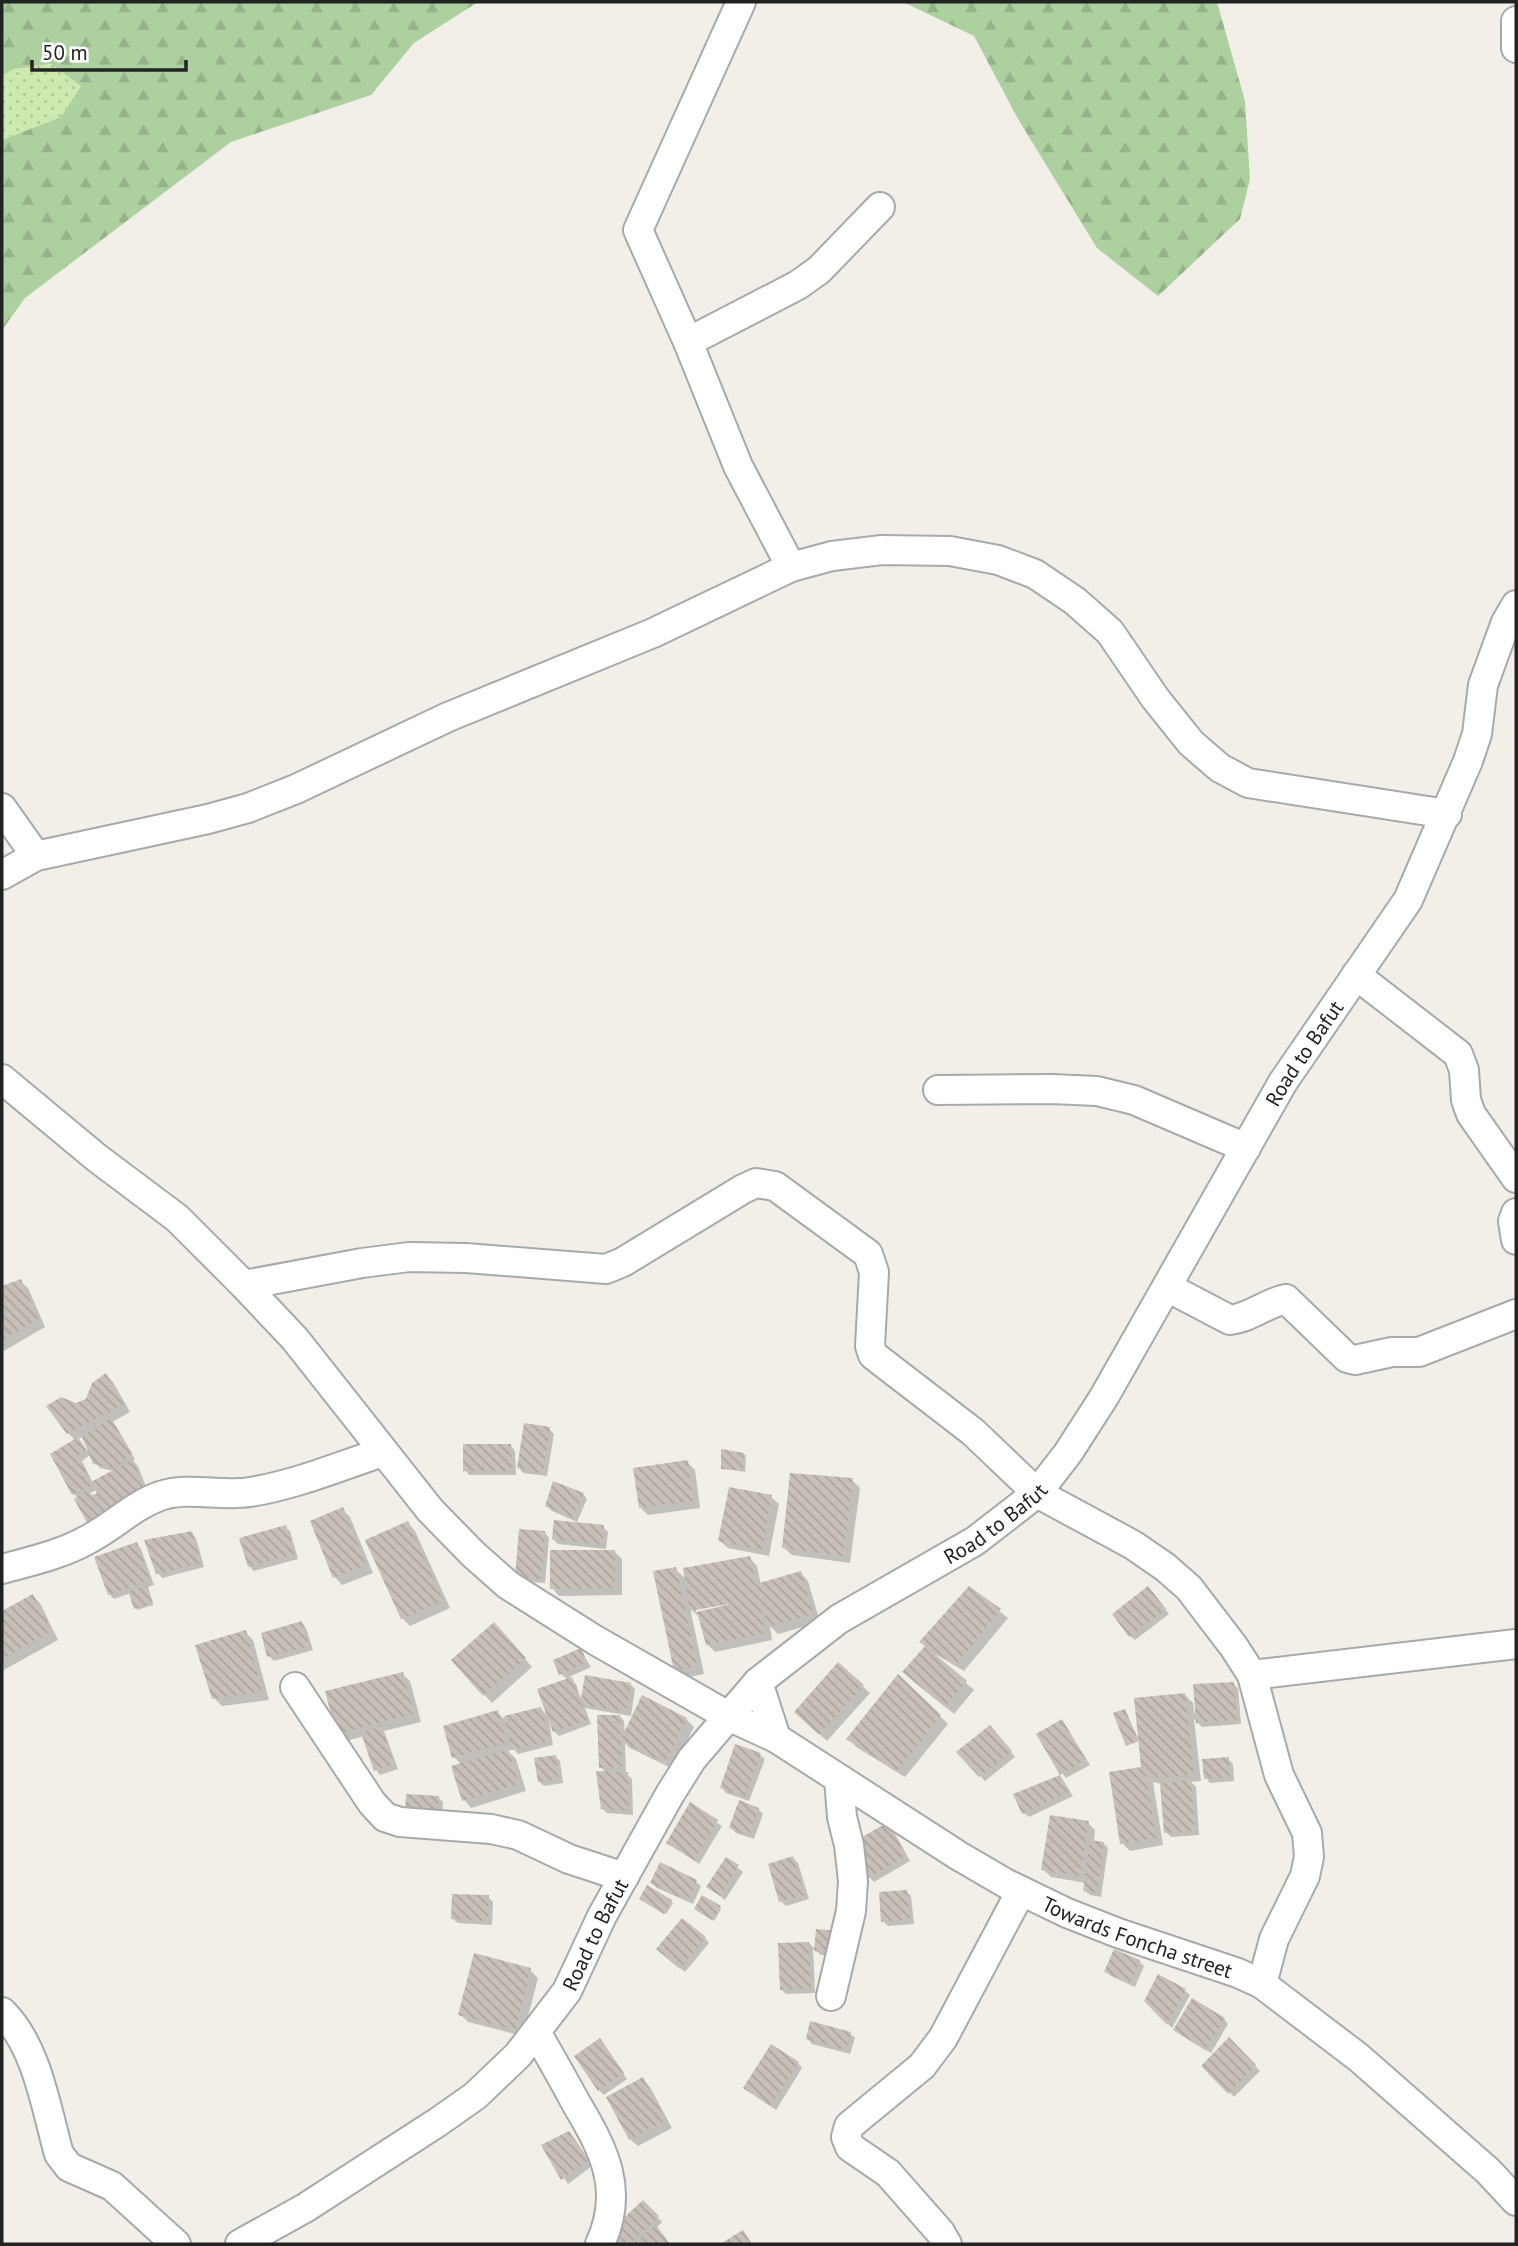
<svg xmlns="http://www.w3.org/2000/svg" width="1518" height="2246" font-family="'PT Sans',sans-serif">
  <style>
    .grass { fill: url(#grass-dots) }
    .forest { fill: url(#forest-firs) }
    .shadow { fill: #0003; fill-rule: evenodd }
    .building { fill: url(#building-back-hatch) }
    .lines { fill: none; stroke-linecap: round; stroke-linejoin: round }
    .minor-casing { stroke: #a9a9a9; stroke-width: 32 }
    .minor { stroke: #fff; stroke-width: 28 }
    .labels { text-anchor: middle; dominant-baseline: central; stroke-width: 5; stroke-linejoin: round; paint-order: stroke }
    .street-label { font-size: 21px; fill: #222; stroke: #fff }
  </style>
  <defs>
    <pattern id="grass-dots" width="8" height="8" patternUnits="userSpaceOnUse" patternTransform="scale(1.75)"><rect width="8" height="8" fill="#cdebb0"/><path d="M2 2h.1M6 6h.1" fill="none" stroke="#b0c997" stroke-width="1.8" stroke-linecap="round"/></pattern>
    <pattern id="forest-firs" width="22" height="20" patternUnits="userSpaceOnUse" patternTransform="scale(1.75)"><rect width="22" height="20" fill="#add19e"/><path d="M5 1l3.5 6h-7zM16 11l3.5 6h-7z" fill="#95b388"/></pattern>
    <pattern id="building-back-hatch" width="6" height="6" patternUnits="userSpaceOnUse" patternTransform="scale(1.75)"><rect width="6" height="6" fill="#c7bfb8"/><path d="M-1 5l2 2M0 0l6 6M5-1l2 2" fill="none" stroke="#aba49e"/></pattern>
  </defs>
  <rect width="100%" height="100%" fill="#f2efe9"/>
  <path class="grass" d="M51 64 81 86 62 117 2 140V76L14 69Z"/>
  <path class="forest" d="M2 2H478L414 43 371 95 231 142 25 298 2 330V140L61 117 81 86 51 64 14 69 2 76Z
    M903 2H1217L1245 101 1250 179 1240 219 1158 296 1097 248 1018 119 974 36Z"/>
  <path class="shadow" d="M20 1281 28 1288 45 1327 2 1352V1288Z
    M105 1375 113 1382 130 1412 112 1422 135 1459 133 1461 138 1466 149 1495 78 1498 74 1494 75 1440 68 1433 76 1405 88 1401ZM84 1436 88 1452 78 1439ZM91 1454 100 1468 114 1471 93 1483 82 1461ZM97 1490 99 1494 92 1495 90 1493Z
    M549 1429 554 1434 547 1476 523 1473 519 1468Z
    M511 1446 515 1451 516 1475H469L465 1470Z
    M744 1454 746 1456 745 1472 723 1468Z
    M687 1462 695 1470 700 1508 648 1515 641 1508Z
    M852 1480 860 1488 850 1563 792 1555 784 1548Z
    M583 1494 587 1499 577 1522 552 1511 547 1506Z
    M771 1497 779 1504 769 1556 728 1548 720 1541Z
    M342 1509 350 1517 373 1573 342 1585 335 1577Z
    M408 1523 415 1531 450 1608 410 1626 402 1618Z
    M285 1527 290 1531 298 1559 254 1571 249 1566Z
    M603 1527 608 1532 606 1549 558 1544 553 1539Z
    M191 1533 196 1538 204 1567 162 1578 158 1573Z
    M545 1533 549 1538 545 1583 521 1581 517 1576Z
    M137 1544 141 1549 154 1585 148 1587 153 1605 137 1610 131 1593 114 1599 109 1594Z
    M614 1551 622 1559V1595L559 1596 552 1588Z
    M750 1558 757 1566 761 1585 801 1573 808 1581 820 1622 778 1634 770 1626 772 1640 715 1652 707 1644 700 1618 690 1608 704 1674 684 1678 676 1670 675 1569 687 1580ZM728 1603 729 1606 696 1612V1608Z
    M970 1588 1008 1618 964 1671 937 1655 936 1657 974 1690 954 1714 905 1672 926 1647 921 1642Z
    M1153 1593 1169 1614 1135 1640 1130 1636Z
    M32 1596 40 1603 58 1640 2 1671V1613Z
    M302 1623 306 1628 313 1650 274 1661 269 1656Z
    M245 1632 253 1640 269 1700 222 1706 214 1698Z
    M501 1632 532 1667 492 1703 453 1660Z
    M580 1650 591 1667 569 1677 576 1684 582 1702 630 1684 635 1689 631 1716 585 1708 591 1724 559 1736 554 1731 568 1680 561 1674Z
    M402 1674 410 1681 421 1722 384 1731 398 1769 380 1775 376 1770 364 1736 346 1741 338 1733Z
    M898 1676 948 1724 905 1777 856 1747 849 1739Z
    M1233 1684 1238 1688 1241 1724 1202 1727 1194 1719 1201 1781 1191 1782 1196 1787 1199 1835 1171 1837 1166 1832 1162 1784 1153 1782 1163 1845 1130 1851 1122 1843 1143 1769 1185 1695 1193 1703 1194 1713H1197Z
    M862 1686 870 1693 827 1741 803 1719Z
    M541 1709 548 1716 553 1745 518 1754 514 1749 508 1751 516 1759 526 1791 471 1808 464 1800 462 1765 454 1757 497 1712 503 1718Z
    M620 1716 624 1721 625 1735 686 1719 694 1727 673 1769 630 1748 625 1743 626 1773 632 1779 633 1815 607 1813 602 1808 606 1773 601 1767Z
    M1062 1721 1090 1765 1066 1778 1062 1773Z
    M995 1732 1015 1757 985 1781 959 1752Z
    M760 1755 765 1759 749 1801 726 1793 722 1788Z
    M555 1756 560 1761 563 1783 544 1786 539 1781Z
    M1228 1759 1233 1764 1234 1781 1210 1783 1206 1778Z
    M1060 1777 1073 1796 1029 1817 1024 1813Z
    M438 1797 443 1802 442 1818 411 1816Z
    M691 1805 722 1826 699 1864 668 1843Z
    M758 1809 763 1814 754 1839 736 1833 731 1828Z
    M1088 1823 1095 1830 1094 1842 1103 1843 1108 1848 1101 1897 1090 1895 1085 1891 1086 1883 1051 1877 1043 1869Z
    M892 1829 910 1861 874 1882 869 1877Z
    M793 1858 798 1863 809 1899 786 1906 781 1901 770 1865Z
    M726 1859 743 1872 725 1900 709 1887Z
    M696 1882 701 1886 693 1904 657 1888 652 1883Z
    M906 1891 911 1896 914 1924 888 1926 883 1921Z
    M488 1897 493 1902 492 1925 458 1923 453 1919Z
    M643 1901H671L673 1903 666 1914Z
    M719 1907 721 1909 714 1921 698 1911Z
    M817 1931 841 1957 821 1955 813 1948 815 1993 786 1994 781 1989 809 1943 816 1950Z
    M705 1938 709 1943 685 1972 663 1954Z
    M1139 1961 1144 1966 1135 1987 1111 1976 1106 1971Z
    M530 1970 538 1978 523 2036 468 2022 460 2014Z
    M1185 1991 1190 1995 1172 2028 1146 2001Z
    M1224 2019 1228 2024 1211 2053 1180 2034Z
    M850 2034 855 2038 850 2054 812 2044 808 2039Z
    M1229 2040 1260 2071 1234 2097 1203 2066Z
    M604 2045 627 2079 604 2095 599 2090Z
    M798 2063 802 2068 776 2110 745 2088Z
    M642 2079 650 2087 672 2128 638 2146 630 2139Z
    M574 2138 592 2166 568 2184 544 2146Z
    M643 2202 662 2222 656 2228 669 2244H614Z"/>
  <path class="building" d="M21 1279 38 1319 2 1340V1286Z
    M106 1373 124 1404 67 1434 46 1406 61 1397 76 1403 86 1399 92 1383Z
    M111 1418 132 1453 115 1469 133 1459 145 1490 91 1530 74 1499 88 1489 91 1496 97 1493 93 1485 72 1495 50 1454 78 1437 86 1449 78 1456 91 1482 115 1469 93 1464 82 1437Z
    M524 1423 550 1427 543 1473 517 1468Z
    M463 1444H511L512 1471H463Z
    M721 1449 744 1453 743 1471 721 1469Z
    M688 1460 693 1501 639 1508 633 1468Z
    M790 1473 853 1478 843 1556 782 1548Z
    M553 1481 584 1493 572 1518 545 1506Z
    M729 1487 772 1495 762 1550 718 1541Z
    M343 1507 366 1565 333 1578 310 1521Z
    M554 1520 604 1525 602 1545 552 1539Z
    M408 1521 443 1601 401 1619 365 1540Z
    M286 1525 295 1554 248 1567 239 1538Z
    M519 1529 545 1531 541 1579 515 1577Z
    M192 1531 201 1563 156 1574 144 1540Z
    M137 1542 150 1580 108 1595 94 1557Z
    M550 1550H615V1588L550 1589Z
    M750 1556 756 1584 801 1571 813 1614 768 1627 756 1584 766 1633 706 1645 697 1612 734 1603 690 1611 683 1568Z
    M676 1567 697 1666 674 1671 653 1571Z
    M147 1585 153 1603 134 1609 128 1591Z
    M969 1586 1001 1609 956 1665 919 1642Z
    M1148 1586 1166 1609 1129 1637 1112 1614Z
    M33 1594 52 1631 2 1659V1611Z
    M302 1621 309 1646 267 1657 261 1633Z
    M494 1622 526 1658 483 1696 451 1660Z
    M246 1630 262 1692 212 1699 195 1645Z
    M925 1646 967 1681 945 1707 902 1672Z
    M581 1648 587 1662 559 1675 553 1660Z
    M838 1662 864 1685 819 1735 794 1712Z
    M403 1672 414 1714 336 1734 325 1691Z
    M898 1674 941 1715 897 1771 846 1739Z
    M585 1675 631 1683 626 1712 580 1704Z
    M572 1677 587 1720 553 1732 537 1689Z
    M1234 1682 1237 1720 1196 1723 1193 1684Z
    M1185 1693 1194 1774 1160 1778 1146 1775 1156 1838 1120 1844 1109 1772 1141 1767 1134 1698Z
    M642 1695 687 1718 665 1763 621 1741 622 1767 599 1768 597 1715H620L621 1739Z
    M541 1707 550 1740 512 1750 504 1716Z
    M1125 1709 1139 1741 1126 1746 1113 1713Z
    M498 1710 507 1742 452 1758 443 1726Z
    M1062 1719 1086 1759 1060 1775 1036 1734Z
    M990 1725 1012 1751 979 1777 956 1752Z
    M382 1726 394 1764 374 1771 361 1733Z
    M735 1744 761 1753 745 1798 720 1788Z
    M508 1749 519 1784 462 1801 451 1766Z
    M556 1755 559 1779 538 1782 534 1758Z
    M1229 1757 1230 1777 1204 1779 1202 1759Z
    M596 1771 628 1772 629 1811 601 1809Z
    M1060 1775 1070 1791 1022 1814 1013 1794Z
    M1191 1780 1195 1831 1164 1833 1160 1783Z
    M406 1794 439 1796 438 1814 405 1812Z
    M739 1800 759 1808 749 1836 729 1828Z
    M690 1802 718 1820 694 1860 666 1843Z
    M1050 1815 1089 1821 1080 1876 1041 1870Z
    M888 1822 907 1856 868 1878 849 1845Z
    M1090 1840 1104 1842 1097 1893 1083 1891Z
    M793 1856 805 1895 779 1902 768 1864Z
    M726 1857 739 1865 720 1896 706 1887Z
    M660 1862 697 1880 688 1901 650 1883Z
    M647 1885 672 1900 664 1914 639 1899Z
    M907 1890 910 1919 881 1922 879 1892Z
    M452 1894 489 1895 488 1921 451 1919Z
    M702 1895 721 1906 712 1920 694 1909Z
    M682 1918 706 1937 680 1969 656 1949Z
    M816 1929 838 1931 837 1953 814 1951Z
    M809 1942 811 1988 780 1990 778 1943Z
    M1114 1949 1140 1960 1130 1983 1104 1972Z
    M474 1953 531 1968 516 2030 458 2015Z
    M1158 1974 1186 1989 1167 2025 1144 2001Z
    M1192 1998 1225 2018 1205 2050 1173 2030Z
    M810 2021 851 2032 846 2050 806 2039Z
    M1229 2037 1256 2065 1228 2094 1201 2066Z
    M600 2038 624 2073 598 2091 574 2056Z
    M771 2044 799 2062 770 2106 743 2088Z
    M643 2077 666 2120 629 2140 606 2097Z
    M569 2131 589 2160 561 2180 541 2145Z
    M643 2200 659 2216 629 2244H612L604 2236Z
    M656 2225 670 2244H632Z
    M743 2230 752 2244H720Z"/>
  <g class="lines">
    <defs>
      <g id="minor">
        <path d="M741 2 638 230 688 342 738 466 791 567"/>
        <path d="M1516 21V48"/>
        <path d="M688 342 798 285 819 270 880 207"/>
        <path d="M2 808 36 856"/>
        <path d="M2 875 36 856 208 819 248 808 296 789 448 717 653 633 791 567 832 556 882 550 950 551 998 560 1035 574 1075 601 1110 632 1155 698 1191 743 1220 768 1248 783 1447 814"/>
        <path d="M1356 975 1458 1054 1464 1070 1466 1100 1471 1114 1516 1178"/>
        <path id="s1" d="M2 1079 97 1158 177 1218 244 1285 295 1339 430 1510 473 1554 508 1585 595 1640 728 1716 776 1738 959 1856 1007 1884 1067 1913 1118 1933 1238 1973 1262 1984 1358 2057 1488 2171 1516 2201"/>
        <path d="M938 1090 1052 1089 1097 1091 1134 1100 1246 1148"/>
        <path d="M1516 1213 1513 1221 1516 1240"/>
        <path d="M244 1285 362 1263 409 1257 466 1258 606 1269 623 1262 743 1189 756 1183 775 1186 868 1254 874 1272 870 1346 873 1355 973 1432 1037 1493 1133 1545 1165 1567 1189 1588 1234 1647 1252 1675 1279 1775 1307 1833 1309 1857 1305 1876 1274 1939 1262 1984"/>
        <path d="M1167 1287 1230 1320C1250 1318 1266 1303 1286 1299L1347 1358 1355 1360 1392 1352H1419L1516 1314"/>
        <path d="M2 1569C31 1561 60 1555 87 1540 113 1527 132 1506 160 1496 189 1486 220 1497 250 1492 295 1485 340 1466 383 1452"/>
        <path d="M1252 1675 1516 1644"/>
        <path d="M758 1682 776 1738"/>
        <path d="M295 1687 372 1803 385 1817 400 1822 491 1829 518 1835 569 1859 624 1877"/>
        <path d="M831 1996 851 1911 853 1881 849 1845 842 1817 839 1779"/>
        <path d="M2 2012C37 2046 46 2108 59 2154L69 2167 112 2186 176 2244"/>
        <path d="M536 2032C550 2056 563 2079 576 2103 604 2150 625 2190 600 2244"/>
        <path id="s2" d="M240 2244 305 2208 438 2122 475 2096 518 2055 567 1991 602 1916 670 1794 692 1759 758 1682 839 1619 975 1541 1037 1493 1068 1453 1104 1397 1283 1082 1408 900 1468 761 1477 734 1483 685 1506 622 1516 605"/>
        <path d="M947 2244 940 2232 888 2173 850 2147 846 2137 849 2126 922 2066 943 2038 1021 1891"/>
      </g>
    </defs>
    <use href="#minor" class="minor-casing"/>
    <use href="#minor" class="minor"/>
  </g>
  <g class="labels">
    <g class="street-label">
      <text stroke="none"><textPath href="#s2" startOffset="1636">Road to Bafut</textPath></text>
      <text stroke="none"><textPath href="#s2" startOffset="1069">Road to Bafut</textPath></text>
      <text stroke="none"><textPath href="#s2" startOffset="481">Road to Bafut</textPath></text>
      <text stroke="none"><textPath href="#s1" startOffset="1442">Towards Foncha street</textPath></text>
    </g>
  </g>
  <rect width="1518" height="2246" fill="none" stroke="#222222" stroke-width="7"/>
  <path d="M32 60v10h154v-10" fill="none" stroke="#222222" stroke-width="3.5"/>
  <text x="42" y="60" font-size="21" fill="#222222" stroke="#ffffff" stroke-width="5" paint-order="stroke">50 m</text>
</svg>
